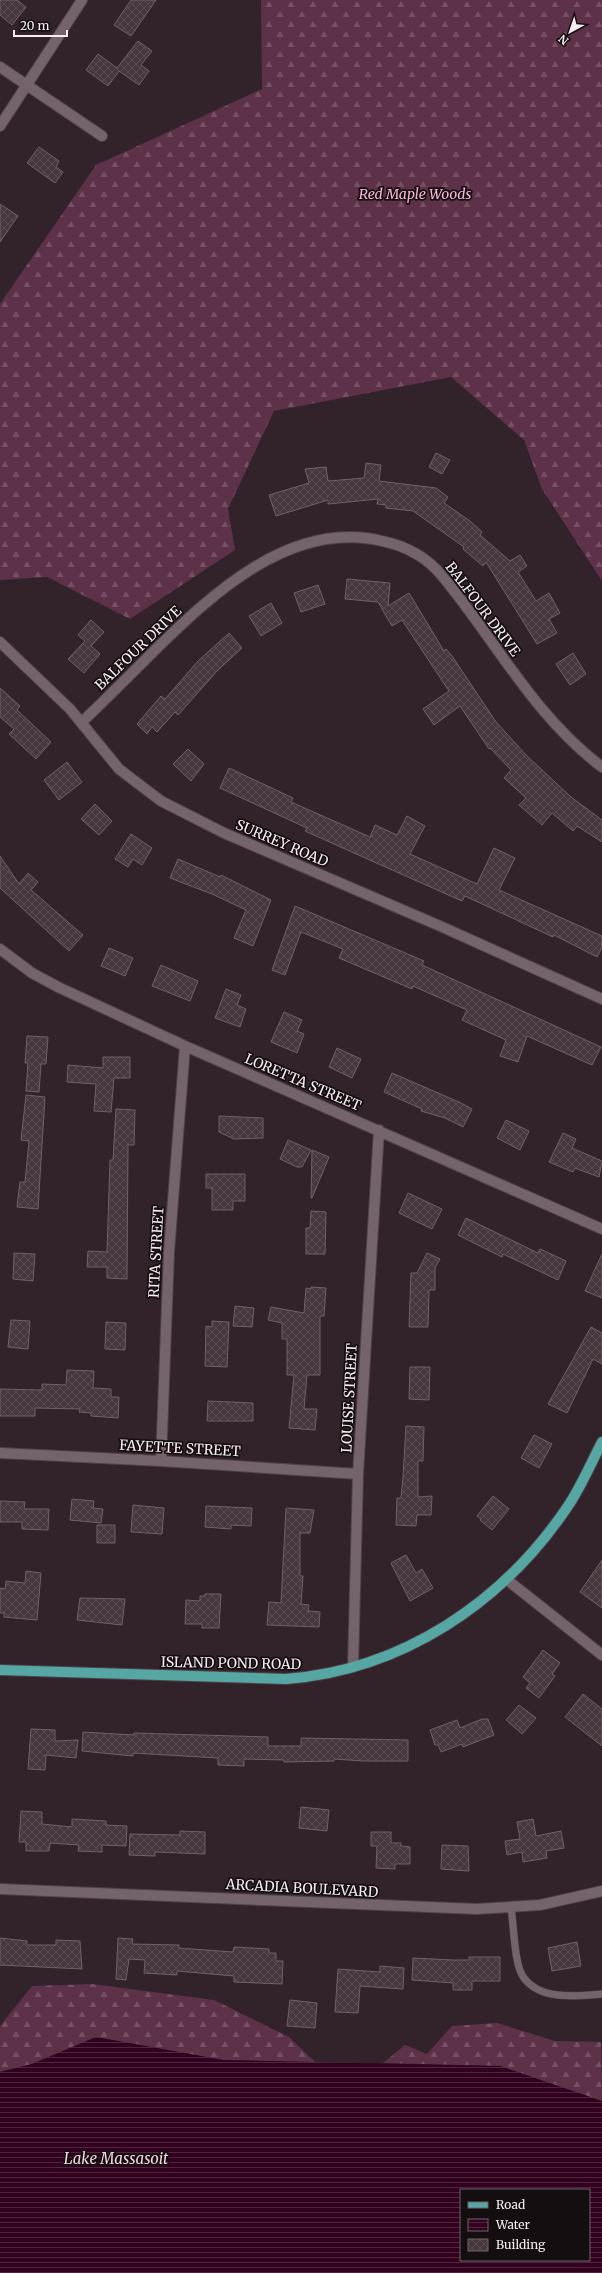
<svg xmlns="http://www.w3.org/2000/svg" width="602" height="2273" font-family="Merriweather,serif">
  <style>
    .forest { fill: url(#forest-firs) }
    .water { fill: url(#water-rules); fill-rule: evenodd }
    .building { fill: url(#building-cross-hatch); stroke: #716067 }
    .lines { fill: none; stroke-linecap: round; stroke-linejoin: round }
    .lane-casing { stroke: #4e4248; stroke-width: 8 }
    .street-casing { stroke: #4e4248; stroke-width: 12 }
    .primary-casing { stroke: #4e4248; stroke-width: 12 }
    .lane { stroke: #75636b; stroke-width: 7 }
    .street { stroke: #75636b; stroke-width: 10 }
    .primary { stroke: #56a6a3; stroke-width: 10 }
    .labels { text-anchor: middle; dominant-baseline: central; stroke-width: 3.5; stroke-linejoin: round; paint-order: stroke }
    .park-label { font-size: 14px; font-style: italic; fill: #fdb7d8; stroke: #150e11 }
    .street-label { font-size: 14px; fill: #f6ecf1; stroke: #150e11 }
    .water-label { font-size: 15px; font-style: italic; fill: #f8d3e4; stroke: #150e11 }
  </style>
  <defs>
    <pattern id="forest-firs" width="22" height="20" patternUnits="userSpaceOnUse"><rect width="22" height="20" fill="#5d3148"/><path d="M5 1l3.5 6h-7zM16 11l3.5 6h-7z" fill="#754f63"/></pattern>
    <pattern id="water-rules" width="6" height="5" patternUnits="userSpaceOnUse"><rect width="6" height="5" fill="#31011e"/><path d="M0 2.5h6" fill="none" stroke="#4f263f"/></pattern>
    <pattern id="building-cross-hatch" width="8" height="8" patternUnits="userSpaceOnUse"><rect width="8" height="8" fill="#46363d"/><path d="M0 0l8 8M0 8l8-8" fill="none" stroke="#584a50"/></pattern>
  </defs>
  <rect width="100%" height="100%" fill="#312329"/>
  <path class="forest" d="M261 0H602V581L542 489 524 440 451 377 274 411 228 509 235 550 130 619 47 577 0 580V304L96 165 262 89Z
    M92 1984 214 2000 289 2037 315 2062 223 2060 96 2037 32 2064 0 2072V2026L32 1986Z
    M497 2023 555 2041 601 2042 602 2101 500 2066 383 2063 405 2045 427 2054 452 2026Z"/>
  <path class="water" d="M96 2037 223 2060 500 2066 602 2101V2273H0V2072L32 2064ZM461 2190H589V2260H461Z"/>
  <path class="building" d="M0 0H17L26 7 12 25 0 15Z
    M131 0H156L131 36 114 25Z
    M138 41 152 51 141 65 149 71 139 85 119 71 108 86 86 70 98 54 117 68Z
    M39 147 59 161 56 167 63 172 55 183 27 163Z
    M0 204 18 216 0 242Z
    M436 453 450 460 442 474 429 467Z
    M366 463 381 465 379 481 436 488 448 497 444 503 470 521 482 532 480 535 510 561 520 555 527 566 518 572 536 601 549 593 560 613 549 619 557 633 537 644 486 562 483 566 463 549 464 547 413 511 386 508V505L377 504 378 499 328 504V500L276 516 269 495 309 483 305 469 326 467 328 481 364 478Z
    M347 579 390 583 388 606 409 593 444 651 446 649 452 656 496 722 526 755 571 797 602 820V842L577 826 573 831 552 813 542 825 519 805 526 798 504 778 511 770 490 748 489 749 460 706 434 725 423 709 449 691 402 620 392 626 378 602 345 599Z
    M318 585 325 604 301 612 294 593Z
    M271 603 282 623 261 636 249 616Z
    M91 620 104 632 91 646 100 654 84 673 68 659 85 641 78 635Z
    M229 633 242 648 217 671 178 715 175 712 157 732 152 727 147 734 137 724 161 696 165 699 198 661Z
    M573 653 586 674 570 685 556 664Z
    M0 688 20 706 17 710 51 742 36 759 9 734 14 729 0 717Z
    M188 749 204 764 191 781 173 764Z
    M67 762 82 782 59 800 44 780Z
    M229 768 293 798 291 802 370 837 375 825 397 835 407 816 425 826 410 854 477 884 494 848 515 858 499 890 602 936V947L597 957 554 935 553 937 465 896 462 901 372 861 305 831 307 828 220 788Z
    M95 804 112 821 99 835 81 819Z
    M131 834 152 848 142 865 133 859 128 867 115 859Z
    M0 856 19 884 28 873 38 882 31 890 83 935 69 951 0 888Z
    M178 859 220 877 221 875 271 900 253 946 234 938 246 910 212 894 170 878Z
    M295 906 424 961 422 965 601 1047 592 1065 527 1036 518 1062 500 1056 506 1040 462 1020 467 1010 413 986 412 989 339 958 343 949 301 932 285 975 272 970Z
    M109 948 133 958 125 976 101 966Z
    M161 965 198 981 190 1001 152 986Z
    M226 989 241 995 237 1005 246 1009 240 1027 215 1018Z
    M284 1012 302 1020 297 1031 304 1034 297 1053 271 1042Z
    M27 1036 48 1037 46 1064H41L39 1092 26 1091 28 1063H25Z
    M337 1048 361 1059 352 1078 329 1067Z
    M103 1057H130V1078H114L111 1112 94 1111 96 1084 67 1082 68 1065 103 1068Z
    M392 1073 461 1103 472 1109 463 1127 445 1118 421 1111 422 1109 384 1092Z
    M26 1095 45 1097 38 1209 17 1207 20 1182H25L29 1141 21 1140Z
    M116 1109 135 1110 134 1145H128L127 1279 107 1278V1267H87L88 1251 107 1252 110 1160H113Z
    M219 1116 263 1118V1138L234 1139 219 1132Z
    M506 1120 529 1131 520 1150 497 1138Z
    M563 1133 576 1139 572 1148 602 1161 599 1177 575 1168 573 1172 549 1162Z
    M288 1140 311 1150 302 1167H297L280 1159Z
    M312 1150 329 1157 312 1198H311Z
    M206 1174H245V1201H233V1210H212V1188H206Z
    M408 1193 442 1209 432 1229 399 1213Z
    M311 1211 326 1212 325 1254H306V1228H310Z
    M466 1218 538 1253 540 1249 566 1261 558 1280 503 1254 502 1257 458 1235Z
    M14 1253 35 1254 33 1281 13 1279Z
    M427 1253 440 1259 435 1268V1290H429L428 1327H409L411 1273H417Z
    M602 1254V1298L585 1291Z
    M311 1287 326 1288 324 1316H320V1375H307L304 1409H317L315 1430 289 1428 294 1375H287V1339H282V1323L268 1320 271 1307 304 1313 306 1288 311 1289Z
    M235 1306 254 1308 252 1327 233 1326Z
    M11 1320 30 1321 28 1349 8 1347Z
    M212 1321 229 1322 227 1367 205 1366 206 1326 212 1327Z
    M106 1322 126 1323 125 1350 105 1349Z
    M591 1327 602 1333V1364L593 1359 567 1413 548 1404Z
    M410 1367H430L429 1400 409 1399Z
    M67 1370 94 1371 93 1388 111 1389V1397H119L118 1418 91 1416V1413L79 1412 80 1409 35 1408V1416H0V1389L42 1390V1384L66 1385Z
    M208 1401 253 1403V1421H207Z
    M406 1426 424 1427 423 1461H418V1497L432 1496 431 1515H417L416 1526 396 1525 397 1498H401L403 1477Z
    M534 1435 552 1444 539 1468 521 1458Z
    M493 1496 509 1509 492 1530 480 1520 481 1519 477 1516Z
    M72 1499 94 1501 93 1508 103 1509 101 1523 70 1520Z
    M0 1501 25 1502 24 1509H49L48 1530 22 1529V1522H0Z
    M133 1505 164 1508 162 1534 131 1532Z
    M206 1506 252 1508 251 1526 231 1525V1529L205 1527Z
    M286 1508 314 1510 310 1533H300V1576H303L301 1604 309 1605 308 1611 320 1612 319 1627 267 1625 269 1602 281 1603Z
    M97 1525H115V1543H97Z
    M406 1555 416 1573 422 1569 433 1588 410 1601 391 1563Z
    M602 1560V1608L580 1592Z
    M26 1571 41 1573 37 1620 4 1617V1613H0V1588L5 1589 6 1581 25 1583Z
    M205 1594H221L219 1628H202V1624H185L186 1600 200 1601V1596H205Z
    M80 1598 125 1599 122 1625 77 1620Z
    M543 1650 560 1663 552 1674 555 1676 539 1698 526 1688 530 1683 523 1677Z
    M583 1694 602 1709V1746L565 1717Z
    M519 1705 536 1718 522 1734 506 1720Z
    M482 1719H488L494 1735 463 1747 462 1744 441 1752 438 1745H435L430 1730 457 1720 460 1728Z
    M31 1729 55 1730V1741L78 1740 76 1758 46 1755 45 1770 28 1769Z
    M83 1732 134 1735V1733L268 1737V1746H301V1738L408 1740V1761H363L334 1759V1761L284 1762V1760L244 1759V1766L218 1765V1758L133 1753V1756L82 1751Z
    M301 1807 329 1810 327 1831 299 1828Z
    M21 1811 42 1812V1824L72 1827V1819L106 1821V1825L127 1826 126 1846 102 1845V1852L78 1851 79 1845 50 1843 49 1851H26V1842H19Z
    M533 1819 536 1836 561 1831 564 1848 546 1851 547 1858 523 1862 522 1852 507 1855 505 1841 520 1839 517 1822Z
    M180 1831 205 1832V1854L155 1852V1856L129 1855 130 1834 180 1835Z
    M371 1832H391V1843H401V1846L410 1847V1864H395V1869L376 1868 377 1846H371Z
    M442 1845 468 1846 469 1871 441 1869Z
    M0 1938 27 1941V1945H56V1940L80 1941 82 1969 0 1965Z
    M118 1938 133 1939 132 1944 179 1945V1948L233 1952 234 1947 269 1949V1953H276V1961H283L282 1984 234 1982V1976L177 1971V1975L144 1973 145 1960 129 1959 126 1980 116 1979Z
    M577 1942 581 1966 552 1971 548 1948Z
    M469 1957H500V1981H472V1990H453V1983L412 1980 413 1958 453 1960H469Z
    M380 1966 404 1968 403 1989 360 1986 358 2013 335 2012 338 1969 380 1972Z
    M290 2000 317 2003 315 2028 287 2026Z"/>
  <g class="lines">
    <defs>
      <path id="lane" d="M511 1908C514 1925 514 1966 524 1978 541 2001 578 1996 602 1994"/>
      <path id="street" d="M0 67 102 136
        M0 126 82 0
        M0 642 70 709 119 769 161 801 224 833 440 926 602 999
        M82 722C106 699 130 675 153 652 212 594 291 519 382 541 406 546 428 558 443 577 496 641 534 716 602 767
        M0 949 32 973 58 987 185 1046 602 1229
        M0 1453 161 1461 358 1474
        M161 1461 169 1252 185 1046
        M506 1579 602 1655
        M353 1667 358 1474 379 1130
        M0 1889 477 1909 540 1905 602 1891"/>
      <path id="primary" d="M0 1670 286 1679C402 1670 503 1603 568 1506 581 1487 591 1463 602 1442"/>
    </defs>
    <use href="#lane" class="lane-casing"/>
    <use href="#street" class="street-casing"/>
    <use href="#primary" class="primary-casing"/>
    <use href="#lane" class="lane"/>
    <use href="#street" class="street"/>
    <use href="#primary" class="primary"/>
  </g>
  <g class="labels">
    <g class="park-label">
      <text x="415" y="194">Red Maple Woods</text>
    </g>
    <g class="street-label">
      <text transform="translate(483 609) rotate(53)">BALFOUR DRIVE</text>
      <text transform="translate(138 648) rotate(-44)">BALFOUR DRIVE</text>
      <text transform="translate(282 843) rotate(23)">SURREY ROAD</text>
      <text transform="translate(303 1082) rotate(23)">LORETTA STREET</text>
      <text transform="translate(156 1252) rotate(-87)">RITA STREET</text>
      <text transform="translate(349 1398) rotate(-87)">LOUISE STREET</text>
      <text transform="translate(180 1448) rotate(3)">FAYETTE STREET</text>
      <text transform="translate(231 1663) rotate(1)">ISLAND POND ROAD</text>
      <text transform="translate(302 1888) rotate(3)">ARCADIA BOULEVARD</text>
    </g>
    <g class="water-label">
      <text x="116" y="2158">Lake Massasoit</text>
    </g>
  </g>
  <rect x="460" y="2189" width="130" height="72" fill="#150e11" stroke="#6f676b"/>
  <rect x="468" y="2202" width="20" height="6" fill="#56a6a3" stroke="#6f676b"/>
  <text x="496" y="2209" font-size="12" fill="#f6ecf1">Road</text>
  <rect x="468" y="2219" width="20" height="12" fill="url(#water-rules)" stroke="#6f676b"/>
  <text x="496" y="2229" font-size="12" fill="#f6ecf1">Water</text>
  <rect x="468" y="2239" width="20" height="12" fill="url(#building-cross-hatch)" stroke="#6f676b"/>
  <text x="496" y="2249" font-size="12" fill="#f6ecf1">Building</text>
  <g transform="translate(570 32) rotate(220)" stroke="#150e11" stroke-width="3" paint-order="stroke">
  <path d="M0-3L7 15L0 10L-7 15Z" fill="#f6ecf1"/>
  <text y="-6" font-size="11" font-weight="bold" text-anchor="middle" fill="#f6ecf1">N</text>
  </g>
  <path d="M14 30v6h53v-6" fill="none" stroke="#f6ecf1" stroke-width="2"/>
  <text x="20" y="30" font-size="12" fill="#f6ecf1" stroke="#150e11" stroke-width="3" paint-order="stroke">20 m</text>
</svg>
